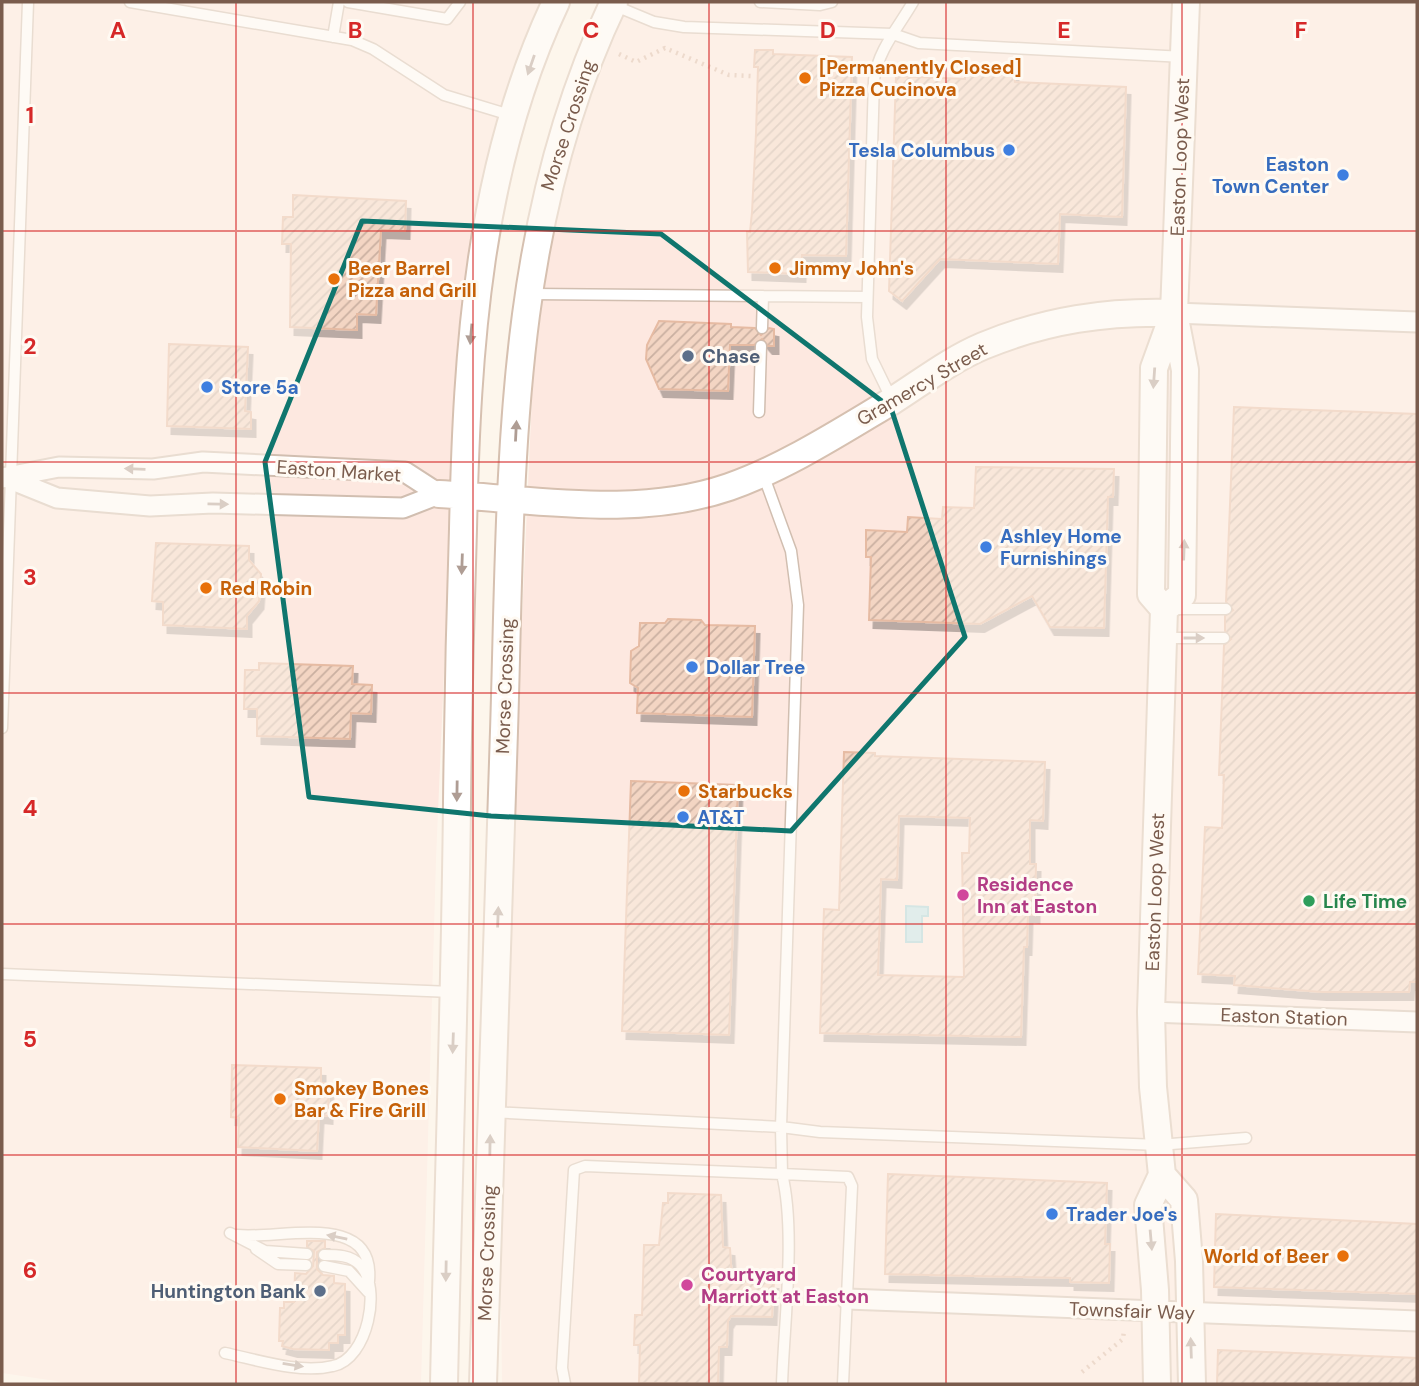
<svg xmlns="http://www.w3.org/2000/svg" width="1419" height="1386" font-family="'DM Sans',sans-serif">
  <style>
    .commercial { fill: #fde8e0 }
    .water { fill: #bfe3e8; stroke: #a5d3da; stroke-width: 2 }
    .building { fill: url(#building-hatch); stroke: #e6bba3; stroke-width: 2; fill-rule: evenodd; filter: url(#shadow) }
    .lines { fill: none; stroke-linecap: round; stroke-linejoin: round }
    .lane-casing { stroke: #d1beb0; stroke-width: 13 }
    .street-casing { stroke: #d1beb0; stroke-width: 23 }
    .secondary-casing { stroke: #d6c0b0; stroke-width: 30 }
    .path { stroke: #d9b8a5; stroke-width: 4.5; stroke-dasharray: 2 5; stroke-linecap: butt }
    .lane { stroke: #fff; stroke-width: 10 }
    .street { stroke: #fff; stroke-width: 19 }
    .secondary { stroke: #fff; stroke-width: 26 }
    .oneway { fill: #af9d94 }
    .marked { fill: none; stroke: #0f766e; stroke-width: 5; stroke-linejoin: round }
    .grid { fill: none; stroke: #d62828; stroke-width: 2; stroke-opacity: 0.55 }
    .food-dot { fill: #e8710a; stroke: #fffaf3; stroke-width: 2.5 }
    .shop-dot { fill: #3f7fe0; stroke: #fffaf3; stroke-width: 2.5 }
    .service-dot { fill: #5c6f8a; stroke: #fffaf3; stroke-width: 2.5 }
    .hotel-dot { fill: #d1479c; stroke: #fffaf3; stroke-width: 2.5 }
    .leisure-dot { fill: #2e9e5b; stroke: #fffaf3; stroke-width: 2.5 }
    .labels { text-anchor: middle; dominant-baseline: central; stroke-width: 6; stroke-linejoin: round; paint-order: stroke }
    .food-label { font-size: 19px; font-weight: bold; fill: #c56008; stroke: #fffaf3; text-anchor: start }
    .street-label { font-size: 19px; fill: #7a5c4d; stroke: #fffaf3 }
    .shop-label { font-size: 19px; font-weight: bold; fill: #366cbe; stroke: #fffaf3; text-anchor: start }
    .service-label { font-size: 19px; font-weight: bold; fill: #4e5e75; stroke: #fffaf3; text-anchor: start }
    .hotel-label { font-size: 19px; font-weight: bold; fill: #b23c85; stroke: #fffaf3; text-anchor: start }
    .leisure-label { font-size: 19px; font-weight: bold; fill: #27864d; stroke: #fffaf3; text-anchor: start }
    .grid-label { font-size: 23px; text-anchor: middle; font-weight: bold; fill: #d62828; stroke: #fffaf3; stroke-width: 6; stroke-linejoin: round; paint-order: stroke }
  </style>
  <defs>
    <pattern id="building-hatch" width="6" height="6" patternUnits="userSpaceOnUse" patternTransform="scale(1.75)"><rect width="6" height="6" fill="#f3d5c3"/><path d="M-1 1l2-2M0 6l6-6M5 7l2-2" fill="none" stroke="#cab0a1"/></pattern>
    <filter id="shadow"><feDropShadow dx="4.5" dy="8" stdDeviation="0" flood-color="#0004"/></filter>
  </defs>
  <rect width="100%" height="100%" fill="#fdf6ec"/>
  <path class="commercial" d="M2 2H543L517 62 491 142 463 287 455 416 436 859 421 1384H76L2 1373Z
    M628 2H1417V1384H502L499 1133 533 374 554 212 601 62Z"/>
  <path class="water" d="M906 906 928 907V916H922V942H906Z"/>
  <path class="building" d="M755 50H773V54L852 57 846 256 802 255 801 274 748 272 747 232H750L752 212 756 133 758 67H754Z
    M965 70 1014 73 1015 82 1126 87 1122 217 1060 214 1058 264 940 259 902 301 889 291 896 76 965 79Z
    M293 195 406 201 405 231 381 230 376 315 357 314V330L290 327 291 244H282L283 217H293Z
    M659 321 731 324V327L755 328 761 335 769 328 774 329V346H768L762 339 754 345H730L728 391 659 389 646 359 647 345Z
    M169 344 248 347 245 411 251 412V429L167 426Z
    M1234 407 1417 414V982H1410L1409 992H1322L1234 985 1235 976 1198 974 1205 827 1222 828 1224 775H1219L1224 645 1231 639 1225 631V616L1233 610 1226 602Z
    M976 467 1114 469 1113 497H1108L1104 628 1050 627 1032 596 980 624 869 620 871 557H866V530L907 532 908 517 942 519 943 507 974 508Z
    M156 543 249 546V560L261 574 259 601 247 616V629L163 625V602L152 601Z
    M668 619 701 620 705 625 755 626 752 717 637 713 638 688 630 683 631 651 639 646 640 623H665Z
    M259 663 353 666 352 684 372 685 371 714 351 713 350 739 257 736V709H244L245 670H259Z
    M844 752 875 753V756L1045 762 1043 821 1030 820V864H1036L1035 915 1028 914 1027 947H1024L1021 1037 820 1033 824 909 839 910ZM899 816 970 818 969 853H962L964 977 878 975 881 879 897 880Z
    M631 781 738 785 729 1035 622 1031Z
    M232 1065 321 1068V1083H329L328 1116 319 1115 317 1151 238 1147 239 1118 231 1117Z
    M888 1174 1107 1183 1105 1244H1110L1109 1283 1070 1282V1278L885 1274Z
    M668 1193 721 1195 723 1247 730 1248 732 1280 774 1281 772 1317 731 1316 728 1321 727 1347H719L718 1384 639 1383 640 1345H634L635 1315H642L644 1245H659L663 1203H668Z
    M1216 1214 1417 1224V1294L1214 1287Z
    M307 1241H325V1248L317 1252V1269L323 1275 334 1276V1283L345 1284V1335H338V1343H329V1350L293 1349 282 1346 283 1341H279L280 1308H284V1302H294L295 1273 306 1274 313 1266 314 1251 307 1247Z
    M1218 1350 1417 1358V1384H1217Z"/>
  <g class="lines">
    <defs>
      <path id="lane" d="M130 2 352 40 373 49 444 95 510 115
        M348 2 447 19 460 2
        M760 2 820 5 832 2
        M613 5 654 22 684 27 893 34 919 43 1184 57
        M333 37 339 2
        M531 294 867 297
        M762 328 763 296
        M892 400 872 359 867 317 874 80C878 50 898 28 913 2
        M759 412 761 346
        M763 474 791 551 798 605 781 1127 820 1132 1159 1145 1246 1138
        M1174 609H1226
        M1164 638H1224
        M2 728 28 2
        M2 974 452 992
        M491 1112 781 1127 782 1174 848 1177 852 1186 843 1384
        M230 1233 265 1251 307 1254
        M237 1235C280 1240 375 1210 369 1281
        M256 1249 278 1264 306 1265
        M324 1266 349 1271 368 1292
        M225 1353C258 1360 300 1374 333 1366 368 1359 382 1287 360 1265 351 1255 337 1255 324 1255
        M565 1384 562 1368 574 1170 585 1166 782 1174C796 1231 784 1324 782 1384"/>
      <path id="street" d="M1174 313 1417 322
        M2 478 59 467 153 469 203 462 405 472 439 494
        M10 479 57 498 150 506 213 503 403 508 439 494
        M1151 1012 1417 1022
        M847 1299 1417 1321"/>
      <path id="secondary" d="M439 494C534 499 636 519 729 487 786 467 840 432 892 401 922 382 950 360 983 346 1046 320 1107 311 1174 313
        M1164 609 1182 595 1185 370 1174 313 1186 2
        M1162 1175 1184 1200 1189 1261 1192 1384
        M444 1384C448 1190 455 996 457 803 458 711 460 620 463 529 467 349 478 167 556 2
        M483 1384C490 1167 497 949 504 731 512 483 504 231 614 2
        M1157 1384 1155 1290 1148 1205 1162 1175 1153 1087 1151 1012 1164 609 1151 594 1154 368 1174 313"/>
    </defs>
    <use href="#lane" class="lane-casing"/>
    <use href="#street" class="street-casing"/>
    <use href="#secondary" class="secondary-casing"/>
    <path class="path" d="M619 54 636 62 665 48 729 75 751 76
      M1082 1372 1123 1339 1124 1330"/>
    <use href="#lane" class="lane"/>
    <use href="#street" class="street"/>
    <use href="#secondary" class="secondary"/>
  </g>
  <defs><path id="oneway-solid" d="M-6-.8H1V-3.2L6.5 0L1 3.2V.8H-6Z" transform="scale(1.75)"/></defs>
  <g class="oneway">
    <use href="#oneway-solid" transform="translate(531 65) rotate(109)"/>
    <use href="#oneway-solid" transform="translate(471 334) rotate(95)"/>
    <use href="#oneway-solid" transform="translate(1154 378) rotate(94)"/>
    <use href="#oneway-solid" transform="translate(516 431) rotate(-87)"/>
    <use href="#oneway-solid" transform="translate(135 469) rotate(-178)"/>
    <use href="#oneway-solid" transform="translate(218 504) rotate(1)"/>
    <use href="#oneway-solid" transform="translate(1184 550) rotate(-88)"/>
    <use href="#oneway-solid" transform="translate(462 564) rotate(92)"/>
    <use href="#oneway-solid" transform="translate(1194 638)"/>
    <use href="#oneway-solid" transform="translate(457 791) rotate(91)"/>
    <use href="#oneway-solid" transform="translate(498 917) rotate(-88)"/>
    <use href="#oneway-solid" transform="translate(453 1043) rotate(92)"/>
    <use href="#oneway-solid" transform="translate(490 1145) rotate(-89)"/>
    <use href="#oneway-solid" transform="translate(337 1237) rotate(-168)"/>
    <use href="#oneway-solid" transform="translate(1151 1240) rotate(85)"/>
    <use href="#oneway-solid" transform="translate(446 1271) rotate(91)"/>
    <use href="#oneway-solid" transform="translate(1191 1348) rotate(-92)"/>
    <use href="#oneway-solid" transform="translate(293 1365) rotate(9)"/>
  </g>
  <path d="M0 0H1419V1386H0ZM362 221 661 234 891 408 965 637 791 831 491 816 309 797 265 462Z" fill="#fdf6ec" fill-opacity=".55" fill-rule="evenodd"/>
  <path class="marked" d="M362 221 661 234 891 408 965 637 791 831 491 816 309 797 265 462Z"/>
  <path class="grid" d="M236 2V1384M473 2V1384M709 2V1384M946 2V1384M1182 2V1384M2 231H1417M2 462H1417M2 693H1417M2 924H1417M2 1155H1417"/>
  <g class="food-dot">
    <circle cx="805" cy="78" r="7"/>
    <circle cx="775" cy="268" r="7"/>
    <circle cx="334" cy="279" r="7"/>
    <circle cx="206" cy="588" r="7"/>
    <circle cx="684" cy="791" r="7"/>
    <circle cx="280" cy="1099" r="7"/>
    <circle cx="1343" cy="1256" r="7"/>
  </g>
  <g class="shop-dot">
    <circle cx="1009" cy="150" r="7"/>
    <circle cx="1343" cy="175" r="7"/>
    <circle cx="207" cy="387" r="7"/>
    <circle cx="986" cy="547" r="7"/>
    <circle cx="692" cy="667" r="7"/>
    <circle cx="683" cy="817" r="7"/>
    <circle cx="1052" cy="1214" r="7"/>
  </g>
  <g class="service-dot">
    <circle cx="688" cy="356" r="7"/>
    <circle cx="320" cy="1291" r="7"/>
  </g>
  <g class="hotel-dot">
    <circle cx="963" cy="895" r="7"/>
    <circle cx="687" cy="1285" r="7"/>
  </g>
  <circle class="leisure-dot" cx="1309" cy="901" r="7"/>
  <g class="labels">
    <g class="food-label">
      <text x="819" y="67">[Permanently Closed]<tspan x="819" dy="22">Pizza Cucinova</tspan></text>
      <text x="348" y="268">Beer Barrel<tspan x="348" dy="22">Pizza and Grill</tspan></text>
      <text x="789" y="268">Jimmy John's</text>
      <text x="220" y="588">Red Robin</text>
      <text x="698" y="791">Starbucks</text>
      <text x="294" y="1088">Smokey Bones<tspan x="294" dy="22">Bar &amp; Fire Grill</tspan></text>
      <text x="1329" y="1256" text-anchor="end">World of Beer</text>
    </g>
    <g class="street-label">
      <text transform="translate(568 125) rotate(-72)">Morse Crossing</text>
      <text transform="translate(1180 157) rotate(-88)">Easton Loop West</text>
      <text transform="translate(922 384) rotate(-30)">Gramercy Street</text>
      <text transform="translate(339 471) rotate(4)">Easton Market</text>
      <text transform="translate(505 686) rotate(-88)">Morse Crossing</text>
      <text transform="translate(1155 892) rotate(-88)">Easton Loop West</text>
      <text transform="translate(1284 1017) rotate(2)">Easton Station</text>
      <text transform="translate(487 1253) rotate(-88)">Morse Crossing</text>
      <text transform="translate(1132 1311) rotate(2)">Townsfair Way</text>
    </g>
    <g class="shop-label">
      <text x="995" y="150" text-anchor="end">Tesla Columbus</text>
      <text x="1329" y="164" text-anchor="end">Easton<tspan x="1329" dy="22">Town Center</tspan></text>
      <text x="221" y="387">Store 5a</text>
      <text x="1000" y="536">Ashley Home<tspan x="1000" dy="22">Furnishings</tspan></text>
      <text x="706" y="667">Dollar Tree</text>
      <text x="697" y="817">AT&amp;T</text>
      <text x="1066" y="1214">Trader Joe's</text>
    </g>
    <g class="service-label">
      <text x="702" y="356">Chase</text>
      <text x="306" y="1291" text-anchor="end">Huntington Bank</text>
    </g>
    <g class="hotel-label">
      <text x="977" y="884">Residence<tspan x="977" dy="22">Inn at Easton</tspan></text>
      <text x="701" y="1274">Courtyard<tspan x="701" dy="22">Marriott at Easton</tspan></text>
    </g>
    <g class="leisure-label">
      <text x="1323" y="901">Life Time</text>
    </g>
  </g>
  <g class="grid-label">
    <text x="118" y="38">A</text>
    <text x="355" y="38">B</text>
    <text x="591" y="38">C</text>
    <text x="828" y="38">D</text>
    <text x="1064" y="38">E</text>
    <text x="1301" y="38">F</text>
    <text x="30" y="123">1</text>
    <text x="30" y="354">2</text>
    <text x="30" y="585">3</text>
    <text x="30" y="816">4</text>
    <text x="30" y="1047">5</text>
    <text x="30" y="1278">6</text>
  </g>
  <rect width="1419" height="1386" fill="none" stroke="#7a5c4d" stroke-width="7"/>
</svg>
